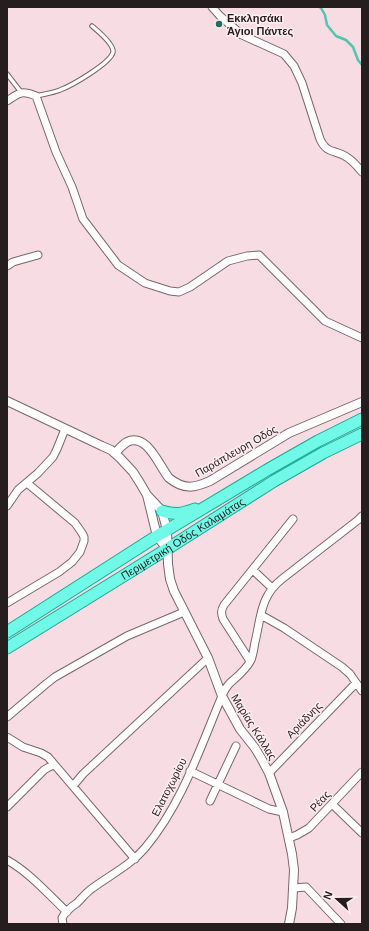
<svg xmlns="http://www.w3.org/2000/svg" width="369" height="931" font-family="Arial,sans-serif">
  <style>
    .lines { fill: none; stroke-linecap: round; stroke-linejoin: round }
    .stream { stroke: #53c4af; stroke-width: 2.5 }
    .service-casing { stroke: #7c656b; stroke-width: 5.5 }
    .minor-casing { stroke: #7c656b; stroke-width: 9 }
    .tertiary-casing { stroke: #7c656b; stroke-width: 10 }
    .primary-casing { stroke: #17a995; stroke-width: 13 }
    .service { stroke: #fff; stroke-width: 3.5 }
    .minor { stroke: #fff; stroke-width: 7 }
    .tertiary { stroke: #fff; stroke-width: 8 }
    .primary { stroke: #6ff9e6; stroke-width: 11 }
    .poi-dot { fill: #266b5f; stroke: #feeef1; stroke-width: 1.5 }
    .labels { text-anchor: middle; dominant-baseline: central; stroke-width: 3; stroke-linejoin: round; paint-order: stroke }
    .poi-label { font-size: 11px; font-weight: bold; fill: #261d1f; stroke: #feeef1; text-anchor: start }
    .street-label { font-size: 11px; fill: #261d1f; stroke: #feeef1 }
  </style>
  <rect width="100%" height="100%" fill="#f7dde3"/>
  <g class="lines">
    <path class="stream" d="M319 7 321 8 325 15 327 25 336 36 346 40 353 47 358 60 362 65"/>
    <defs>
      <path id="service" d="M7 74 21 92
        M36 96C44 94 53 93 60 90 71 86 111 63 113 52 114 44 98 31 92 26"/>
      <path id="minor" d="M212 7 220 16 242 35 284 54 294 66 302 83 320 139C327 155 336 149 348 158 354 162 358 167 362 172
        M7 101C19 93 21 90 36 96L56 152 72 187 83 219 118 265 145 283 170 291 179 292 190 287 228 261 247 256 259 255 325 321 362 338
        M7 266 13 262 38 255
        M7 506 18 490 38 473 53 457 57 449 65 429
        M253 570 272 588
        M7 603 59 572 72 562 80 552 84 541V537L82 533 75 523 27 483
        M261 615 284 628 342 667 350 674 362 691
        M250 661 223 619C221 613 221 610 224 605L293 519
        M7 717 46 684 55 677 127 636 184 612
        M7 737 23 747 41 753 48 757 135 859
        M190 771 269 809 283 812
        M269 773 356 683
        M73 786 83 774 208 658
        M210 801 236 746
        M332 804 362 833
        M7 807 44 770 49 767 54 765
        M289 838 297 835 309 828 362 772
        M7 860C30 873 48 894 67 912
        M294 888 306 887 341 924
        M63 924 62 918C65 912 71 907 77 903 81 899 85 894 90 890 108 876 130 866 145 848 182 804 200 748 222 696 224 691 226 687 230 683 238 676 246 670 251 660 253 655 254 648 255 642 261 618 260 596 282 579L358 520 362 516"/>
      <path id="tertiary" d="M7 401 102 446 111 450 120 458 133 472 140 483 147 495 157 536 167 549
        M115 453C119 449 122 445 127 442 147 432 159 466 169 478 184 490 194 488 210 481L289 433 362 402
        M147 495 162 511 167 530 168 564 170 579 174 591 208 658 222 696 240 729 255 748 261 758 269 773 283 812 292 854 294 870 292 908 289 924"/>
      <g id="primary">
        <path d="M162 511C176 515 181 514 195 509"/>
        <path d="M7 632 157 536 267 470 318 441 362 419"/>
        <path id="s1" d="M7 648 167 549 274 481 323 453 362 434"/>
      </g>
    </defs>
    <use href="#service" class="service-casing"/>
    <use href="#minor" class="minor-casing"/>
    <use href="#tertiary" class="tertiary-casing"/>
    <use href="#primary" class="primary-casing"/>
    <use href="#service" class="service"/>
    <use href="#minor" class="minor"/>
    <use href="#tertiary" class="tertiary"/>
    <use href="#primary" class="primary"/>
  </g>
  <circle class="poi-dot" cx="219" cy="24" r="4"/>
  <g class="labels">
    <g class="poi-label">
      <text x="227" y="18">Εκκλησάκι<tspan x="227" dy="13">Άγιοι Πάντες</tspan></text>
    </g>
    <g class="street-label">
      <text transform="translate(236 451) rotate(-30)">Παράπλευρη Οδός</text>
      <text stroke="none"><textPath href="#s1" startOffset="207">Περιμετρική Οδός Καλαμάτας</textPath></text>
      <text transform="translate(304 720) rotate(-46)">Αριάδνης</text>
      <text transform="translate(254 727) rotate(58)">Μαρίας Κάλλας</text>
      <text transform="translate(169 787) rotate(-63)">Ελατοχωρίου</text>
      <text transform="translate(320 801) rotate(-47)">Ρέας</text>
    </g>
  </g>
  <rect width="369" height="931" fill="none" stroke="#261d1f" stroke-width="16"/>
  <g transform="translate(337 899) rotate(291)" stroke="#feeef1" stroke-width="3" paint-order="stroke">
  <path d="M0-3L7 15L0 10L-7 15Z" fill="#261d1f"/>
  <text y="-6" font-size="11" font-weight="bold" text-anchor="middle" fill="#261d1f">N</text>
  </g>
</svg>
